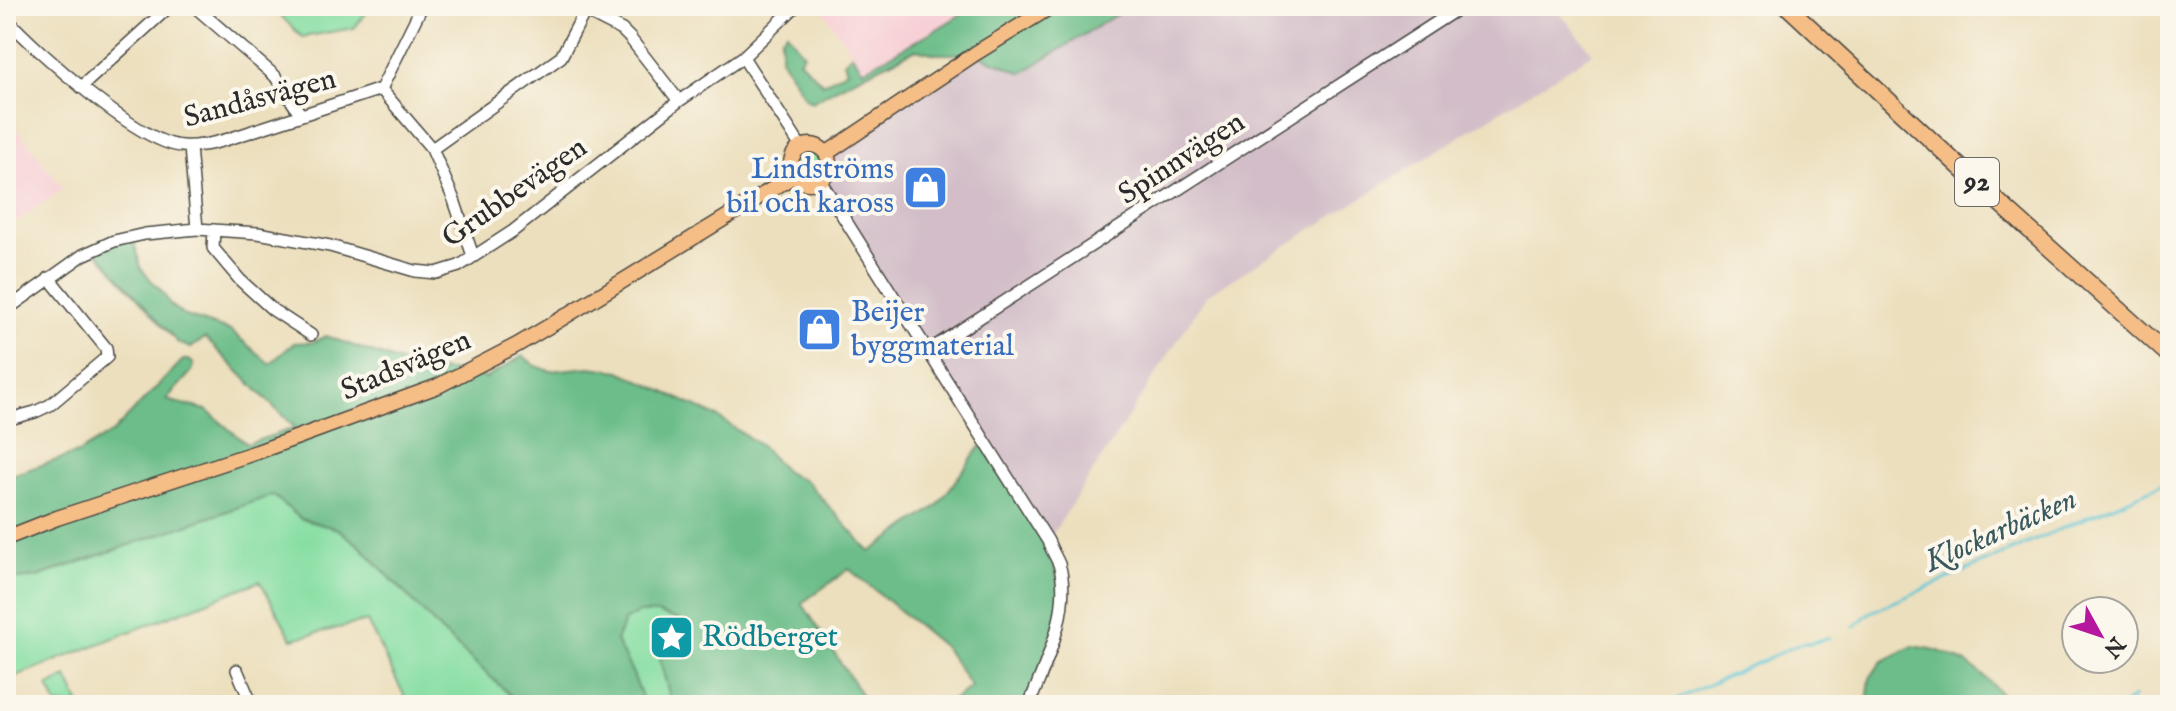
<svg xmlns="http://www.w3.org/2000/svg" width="2176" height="711" font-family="'IM FELL English',serif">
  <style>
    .built { fill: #f7cfd5 }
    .industrial { fill: #d2bdc8 }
    .green { fill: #86dea3; stroke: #588467; stroke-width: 2 }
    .forest { fill: #6cbd89; stroke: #4c745a; stroke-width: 2 }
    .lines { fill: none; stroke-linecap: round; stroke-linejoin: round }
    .stream { stroke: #5ac5d4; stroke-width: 3 }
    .minor-casing { stroke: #484641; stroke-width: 14 }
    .major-casing { stroke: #484641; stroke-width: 17 }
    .highway-casing { stroke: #484641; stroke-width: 19 }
    .minor { stroke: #fff; stroke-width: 11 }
    .major { stroke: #f6be87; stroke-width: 14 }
    .highway { stroke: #f6be87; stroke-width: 16 }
    .labels { text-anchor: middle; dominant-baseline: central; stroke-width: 8; stroke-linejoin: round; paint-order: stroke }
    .shield { fill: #fbf7ec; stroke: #696865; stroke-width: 2 }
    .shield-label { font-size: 28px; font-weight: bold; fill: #2b2b2b }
    .street-label { font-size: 30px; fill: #2b2b2b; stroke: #fbf7ec }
    .shop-label { font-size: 30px; fill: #366cbe; stroke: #fbf7ec; text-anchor: end }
    .culture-label { font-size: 30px; fill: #0d838f; stroke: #fbf7ec; text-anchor: start }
    .water-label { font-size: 32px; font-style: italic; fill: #39595e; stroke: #fbf7ec }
  </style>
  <rect width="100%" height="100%" fill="#fbf7ec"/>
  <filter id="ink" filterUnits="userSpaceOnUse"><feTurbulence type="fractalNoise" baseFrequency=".0125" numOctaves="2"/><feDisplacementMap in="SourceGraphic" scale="16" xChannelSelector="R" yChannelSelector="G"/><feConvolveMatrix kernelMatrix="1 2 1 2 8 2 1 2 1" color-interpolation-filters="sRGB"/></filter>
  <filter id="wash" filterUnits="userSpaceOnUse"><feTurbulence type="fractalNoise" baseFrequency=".006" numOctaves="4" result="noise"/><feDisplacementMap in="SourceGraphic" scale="32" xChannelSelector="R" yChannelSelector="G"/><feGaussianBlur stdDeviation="1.8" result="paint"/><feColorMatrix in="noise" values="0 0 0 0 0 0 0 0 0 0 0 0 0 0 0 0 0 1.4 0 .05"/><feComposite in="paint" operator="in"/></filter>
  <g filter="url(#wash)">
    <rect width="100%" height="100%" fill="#ecdfbd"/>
    <path class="built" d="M820 6H975L937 29 863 70Z
      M6 114 63 189 6 229Z"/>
    <path class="industrial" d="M1130 6H1554L1593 53 1207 295 1048 541 820 180 825 176 829 168 827 153 976 53 1022 72Z"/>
    <path class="green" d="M271 6H372L354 28 302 37Z
      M794 163a16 16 0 1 1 32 0a16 16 0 1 1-32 0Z
      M273 495 301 519 339 529 361 547 441 631 521 705H409L367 621 292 639 260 581 6 680V580L37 577Z
      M637 613H658L681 620 694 636 693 646 680 655 660 660 672 705H645L632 672 616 641 624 621Z
      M67 677 80 705H57L48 686Z"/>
    <path class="forest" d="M975 6H1130L1022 73 976 54H936L916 49C881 67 845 82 812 102L805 98 781 58V38L787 32 804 54 799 60 823 84 847 70 844 62 852 54 863 70 937 29Z
      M133 237 141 269 163 293 169 303 183 315 231 331 270 364 294 343 314 342 326 336 420 369 465 372 486 378 523 356 536 366 550 371 590 367 620 371 718 417 761 446 786 472 807 482 870 552 937 506 984 442 1048 541 1063 600 1029 705H945L971 687 945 648 849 569 802 603 868 705H672L660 660 664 653 680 655 693 646 694 636 680 620 658 613H638L624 621 616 641 632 672 645 705H521L441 631 361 547 338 529 301 519 273 495 37 577 6 580V477L78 453 113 432 183 360H189L194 364 192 371 166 400 206 410 247 444 295 428 205 338 191 348 178 343 95 250Z
      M1913 646C1956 651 1985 670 2009 705H1867L1870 678 1881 662Z"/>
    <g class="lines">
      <path class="stream" d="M1854 627 1869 613 2170 481
        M1663 705 1802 643H1811L1829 638
        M2124 705 2134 697"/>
    </g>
  </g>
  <g filter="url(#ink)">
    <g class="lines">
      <defs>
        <path id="minor" d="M194 6 275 76 301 115
          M575 6 622 30 630 38 679 101
          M6 18C36 51 140 144 182 146 210 148 239 135 265 127 304 114 342 102 381 89L422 6
          M743 57 801 147
          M81 87 170 6
          M381 89 432 149 454 200 473 256
          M190 147 197 229
          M432 149 561 57 585 11
          M820 180 1048 541C1051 549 1056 557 1059 564 1073 608 1045 664 1029 705
          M214 230 213 248 240 280 273 310 311 335
          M6 310 83 255 114 241 145 234 197 229 258 233 330 246 415 271 436 273 459 266 513 231 679 101 743 57 796 6
          M928 351 1462 6
          M6 420 35 412 50 405 107 357 106 348 49 278
          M237 670 252 705"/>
        <path id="major" d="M791 164a19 19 0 1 1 38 0a19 19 0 1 1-38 0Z
          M827 153 976 53 1052 6
          M6 538 57 518 257 452 438 386 517 345 561 319 795 175"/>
        <path id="highway" d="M1787 6 1975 181 2170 356"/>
      </defs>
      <use href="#minor" class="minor-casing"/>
      <use href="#major" class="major-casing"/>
      <use href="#highway" class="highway-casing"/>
      <use href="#minor" class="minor"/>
      <use href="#major" class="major"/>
      <use href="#highway" class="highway"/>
    </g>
  </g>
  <defs>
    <symbol id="shop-square" viewBox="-11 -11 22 22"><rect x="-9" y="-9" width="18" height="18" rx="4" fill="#3f7fe0" stroke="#fbf7ec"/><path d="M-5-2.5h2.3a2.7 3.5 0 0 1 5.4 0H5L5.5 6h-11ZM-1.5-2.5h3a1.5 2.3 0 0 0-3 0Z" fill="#fff"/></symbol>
    <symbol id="sight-square" viewBox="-11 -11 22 22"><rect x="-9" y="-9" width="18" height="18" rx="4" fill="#0f9aa8" stroke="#fbf7ec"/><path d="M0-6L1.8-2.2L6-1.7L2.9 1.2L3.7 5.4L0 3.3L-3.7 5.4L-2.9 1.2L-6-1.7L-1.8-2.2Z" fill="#fff"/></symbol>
  </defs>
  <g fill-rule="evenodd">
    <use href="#shop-square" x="900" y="162" width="51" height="51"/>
    <use href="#shop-square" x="794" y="304" width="51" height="51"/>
    <use href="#sight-square" x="646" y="612" width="51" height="51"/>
  </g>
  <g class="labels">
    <rect class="shield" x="1955" y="158" width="44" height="48" rx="6"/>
    <g class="shield-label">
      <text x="1977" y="182">92</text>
    </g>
    <g class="street-label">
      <text transform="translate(260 99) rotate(-15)">Sandåsvägen</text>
      <text transform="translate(1182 159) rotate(-33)">Spinnvägen</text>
      <text transform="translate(515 193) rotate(-35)">Grubbevägen</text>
      <text transform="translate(406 366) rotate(-23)">Stadsvägen</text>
    </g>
    <g class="shop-label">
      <text x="894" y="170">Lindströms<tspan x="894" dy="34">bil och kaross</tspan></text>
      <text x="851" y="313" text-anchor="start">Beijer<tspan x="851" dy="34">byggmaterial</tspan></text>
    </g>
    <g class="culture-label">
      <text x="702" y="638">Rödberget</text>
    </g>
    <g class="water-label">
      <text transform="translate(2001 531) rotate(-24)">Klockarbäcken</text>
    </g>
  </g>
  <rect width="2176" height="711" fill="none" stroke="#fbf7ec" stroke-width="32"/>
  <g transform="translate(2100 635) rotate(130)"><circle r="38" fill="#fbf7ec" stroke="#a8a59f" stroke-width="2"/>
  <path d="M0-6L14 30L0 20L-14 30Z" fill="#b5179e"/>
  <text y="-12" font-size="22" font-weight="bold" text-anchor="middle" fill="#2b2b2b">N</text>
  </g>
</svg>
